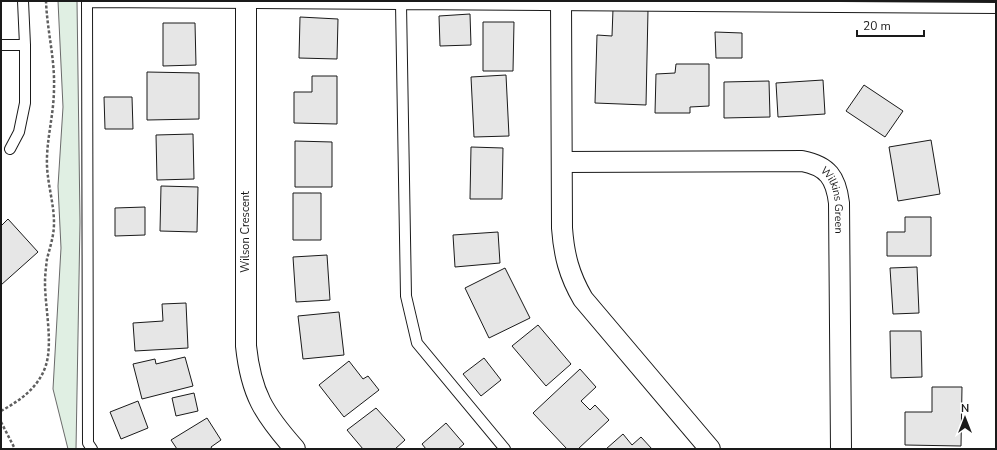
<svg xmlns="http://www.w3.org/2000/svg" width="997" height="450" font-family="'Nunito Sans',sans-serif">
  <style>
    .green { fill: #e0efe3; stroke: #6a6a6a }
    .building { fill: #e6e6e6; stroke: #1a1a1a }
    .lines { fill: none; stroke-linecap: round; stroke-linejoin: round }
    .lane-casing { stroke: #1a1a1a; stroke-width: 12 }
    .street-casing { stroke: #1a1a1a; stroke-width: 22 }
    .path { stroke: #5f5f5f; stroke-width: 2.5; stroke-dasharray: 3 2; stroke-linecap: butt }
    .lane { stroke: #fff; stroke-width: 10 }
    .street { stroke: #fff; stroke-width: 20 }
    .labels { text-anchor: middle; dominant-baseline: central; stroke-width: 3; stroke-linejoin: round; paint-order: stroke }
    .street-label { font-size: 11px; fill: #1a1a1a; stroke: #fff }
  </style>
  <rect width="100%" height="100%" fill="#fff"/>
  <path class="green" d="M58 1H77L80 222 76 449H68L53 389 61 248 58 186 63 107Z"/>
  <path class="building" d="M613 9 648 10 646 105 595 103 597 35 612 36Z
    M470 14 471 45 440 46 439 16Z
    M300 17 338 19 337 59 299 58Z
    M483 22H514L513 71H483Z
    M163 23H195L196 65 163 66Z
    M715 32 742 33V58H716Z
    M676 64H709V106L690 107V113H655L656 74 675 73Z
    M147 72 199 73V119L147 120Z
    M506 75 509 136 474 137 471 77Z
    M312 76H337V124L294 123V92H312Z
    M823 80 825 114 778 117 776 83Z
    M769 81 770 117 724 118V82Z
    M864 85 903 111 885 137 846 111Z
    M104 97H132L133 129H105Z
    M193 134 194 179 157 180 156 135Z
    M931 140 940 194 898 201 889 147Z
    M295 141 332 142V187H295Z
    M471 147 503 148 502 199H470Z
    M161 186 198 187 197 232 160 231Z
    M293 193H321V240H293Z
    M145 207V235L115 236V208Z
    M905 217H931V256H887V232H905Z
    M8 219 38 252 1 285V226Z
    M498 232 500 263 455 267 453 235Z
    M327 255 330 300 296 302 293 257Z
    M917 267 919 313 893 314 890 268Z
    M505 268 530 318 489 338 465 288Z
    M186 303 188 348 135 351 133 323 163 321 162 304Z
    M339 312 344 355 303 359 298 316Z
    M538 325 571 364 546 386 512 346Z
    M890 331H921L922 377 891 378Z
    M185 357 193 386 142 399 133 364 155 359 156 364Z
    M484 358 501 380 481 396 463 374Z
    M349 361 363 379 368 376 379 390 344 417 319 385Z
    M580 369 596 387 581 401 590 410 595 405 609 420 578 449H567L533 413Z
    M932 387H962L961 446 905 445V412H932Z
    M194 393 198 411 176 416 172 398Z
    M138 401 148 428 121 439 110 412Z
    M376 408 405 440 395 449H363L347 430Z
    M207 418 221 440 211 447 212 449H177L171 440Z
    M446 423 464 444 458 449H426L422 444Z
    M623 434 632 445 641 437 652 449H606Z"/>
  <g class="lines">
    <defs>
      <path id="lane" d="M87 1 88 443 92 449
        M87 2 996 8
        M401 4 406 296 417 343 505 449
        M1 45H25
        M10 149 19 132 25 103V45L23 1"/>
      <g id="street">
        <path d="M246 1V346C251 394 264 414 295 449"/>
        <path d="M561 1 562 228C564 255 569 275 583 299L710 449"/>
        <path id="s1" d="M562 162 802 161C828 166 836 178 839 203L841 449"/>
      </g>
    </defs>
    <use href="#lane" class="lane-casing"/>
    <use href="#street" class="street-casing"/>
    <path class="path" d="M1 411C21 400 39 387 46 365 53 342 45 307 45 283 45 275 46 267 47 259 50 247 54 236 54 223 54 204 48 186 47 166 46 140 54 115 54 88 55 59 47 30 46 1
      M1 422 15 449"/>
    <use href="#lane" class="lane"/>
    <use href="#street" class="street"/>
  </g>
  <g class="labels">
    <g class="street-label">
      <text stroke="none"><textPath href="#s1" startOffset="297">Wilkins Green</textPath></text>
      <text transform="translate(245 232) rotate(-90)">Wilson Crescent</text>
    </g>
  </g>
  <rect width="997" height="450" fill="none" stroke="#1a1a1a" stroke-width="4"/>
  <g transform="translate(965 418)" stroke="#ffffff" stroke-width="3" paint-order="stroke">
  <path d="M0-3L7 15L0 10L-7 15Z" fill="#1a1a1a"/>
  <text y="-6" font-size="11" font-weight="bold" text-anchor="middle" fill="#1a1a1a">N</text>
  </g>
  <path d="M857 30v6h67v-6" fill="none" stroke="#1a1a1a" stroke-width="2"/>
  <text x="863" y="30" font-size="12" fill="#1a1a1a" stroke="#ffffff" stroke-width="3" paint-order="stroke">20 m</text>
</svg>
